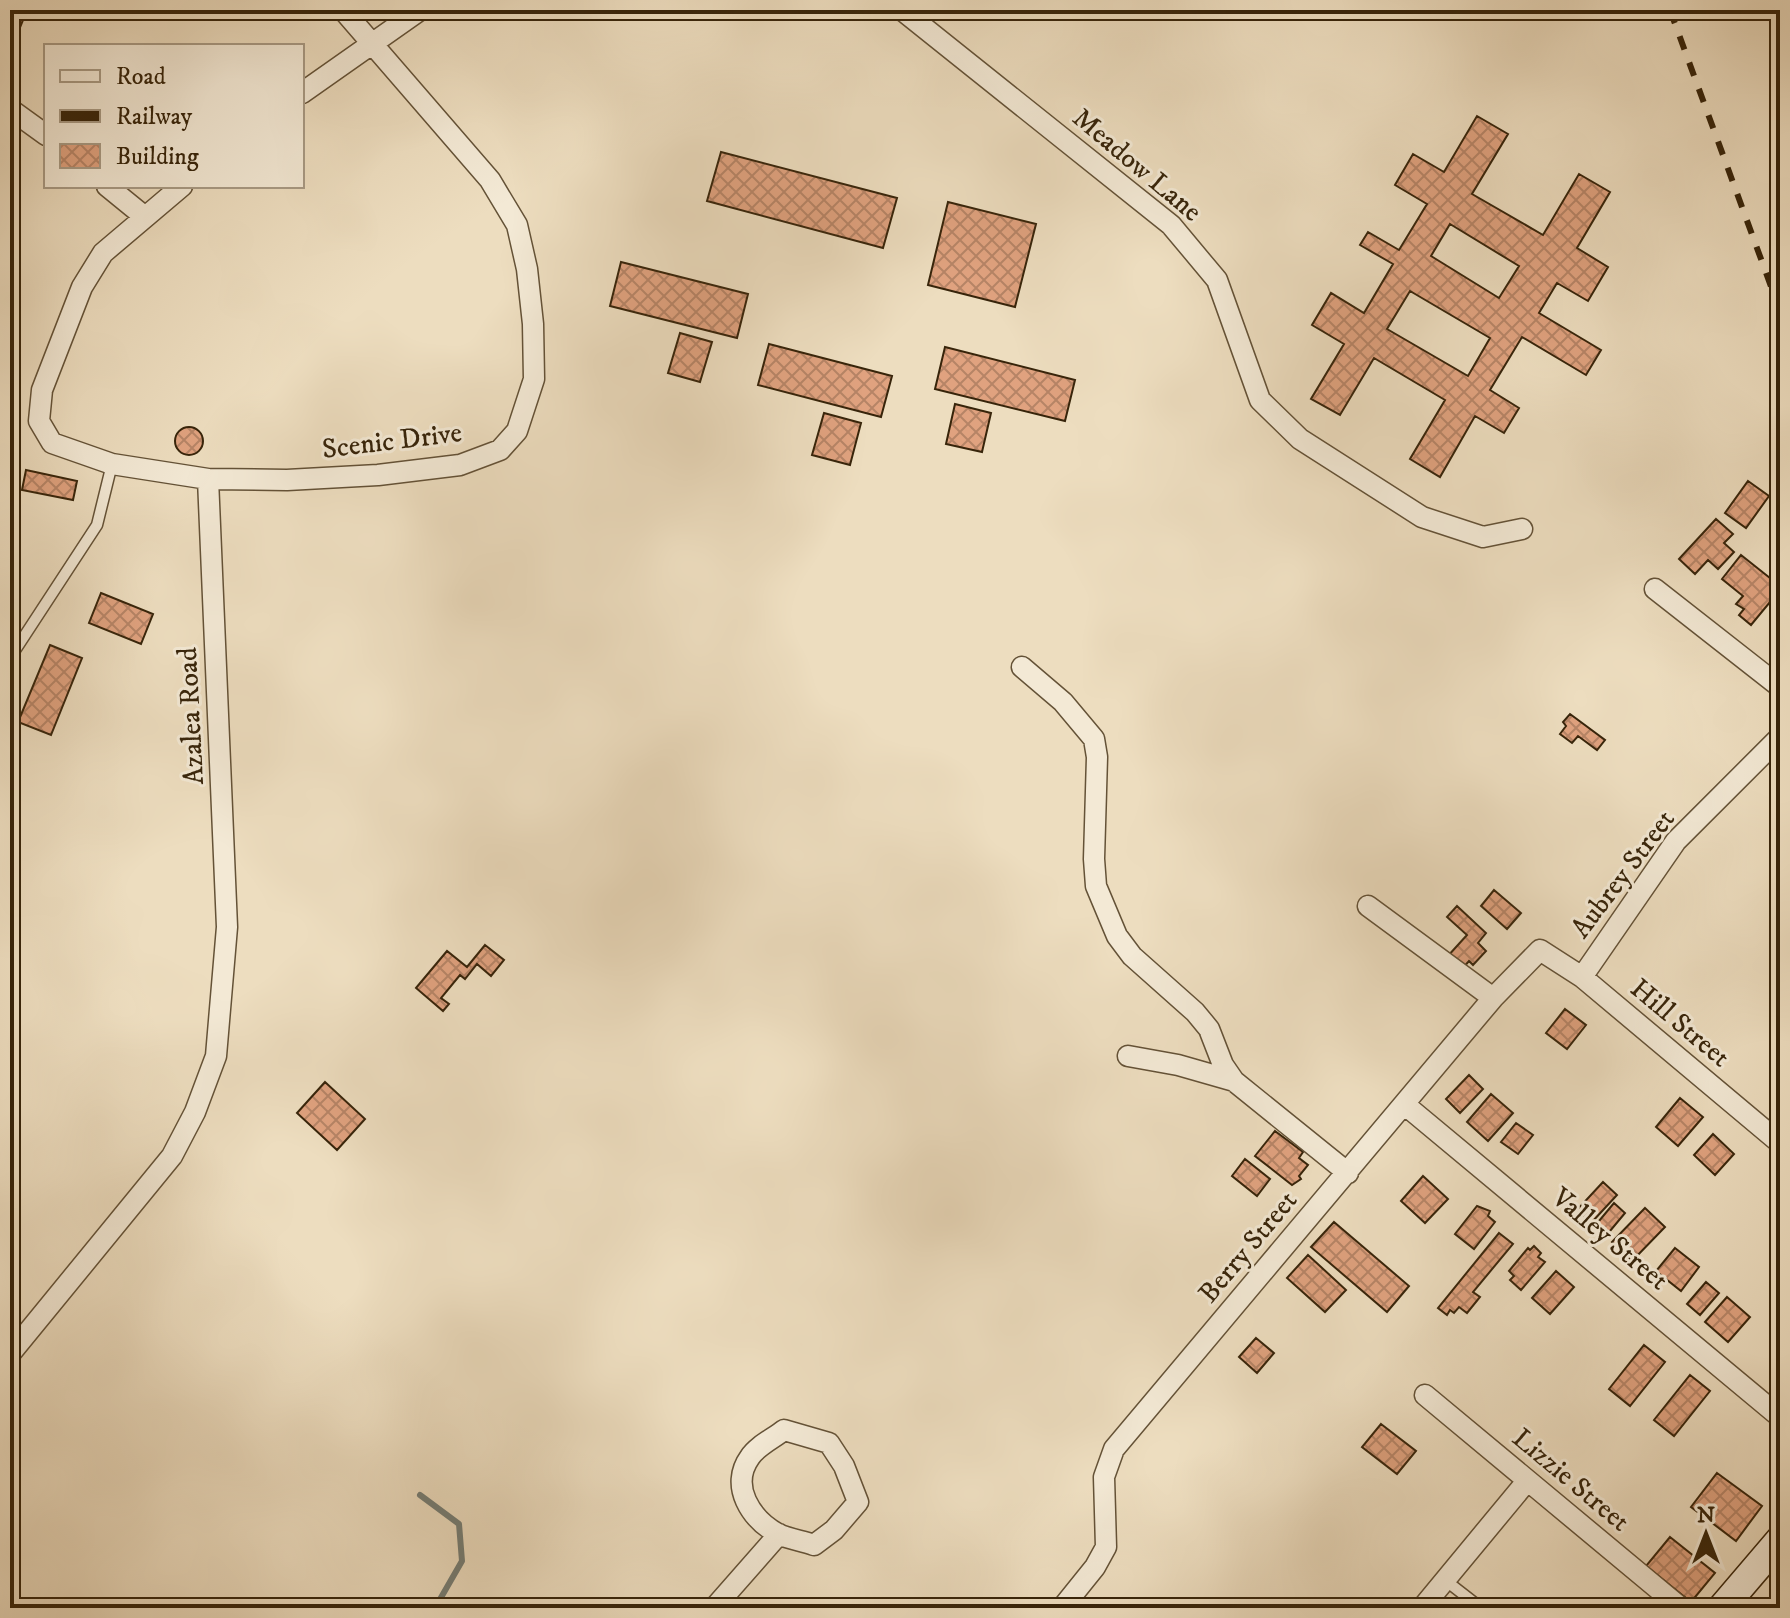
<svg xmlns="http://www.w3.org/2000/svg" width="1790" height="1618" font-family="'IM FELL DW Pica',serif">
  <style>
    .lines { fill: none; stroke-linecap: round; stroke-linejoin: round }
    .stream { stroke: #757d75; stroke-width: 6 }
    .building { fill: url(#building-cross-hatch); stroke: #37240a; stroke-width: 2; fill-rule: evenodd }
    .lane-casing { stroke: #645237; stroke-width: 13 }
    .street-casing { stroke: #645237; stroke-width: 23 }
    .secondary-casing { stroke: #37240a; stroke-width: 31 }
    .lane { stroke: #f3e9d5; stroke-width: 10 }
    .street { stroke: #f3e9d5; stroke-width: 20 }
    .secondary { stroke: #f3e9d5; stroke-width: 28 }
    .rail { stroke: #37240a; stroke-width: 6; stroke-dasharray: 14 14; stroke-linecap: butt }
    .labels { text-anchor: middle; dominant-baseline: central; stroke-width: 6; stroke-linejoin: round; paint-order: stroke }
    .street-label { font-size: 28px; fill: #37240a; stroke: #f3e9d5 }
  </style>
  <defs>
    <pattern id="building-cross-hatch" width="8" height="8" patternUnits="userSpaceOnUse" patternTransform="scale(2)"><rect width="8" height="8" fill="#e0a27f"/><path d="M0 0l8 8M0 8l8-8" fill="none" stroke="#b68466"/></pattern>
  </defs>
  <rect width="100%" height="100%" fill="#edddbf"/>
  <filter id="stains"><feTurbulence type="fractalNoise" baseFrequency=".0025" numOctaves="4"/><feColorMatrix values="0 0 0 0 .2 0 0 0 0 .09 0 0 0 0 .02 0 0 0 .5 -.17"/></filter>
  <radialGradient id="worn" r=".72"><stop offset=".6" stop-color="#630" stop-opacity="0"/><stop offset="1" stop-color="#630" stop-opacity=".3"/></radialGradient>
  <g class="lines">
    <path class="stream" d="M420 1495 459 1524 462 1561 435 1608"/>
  </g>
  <path class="building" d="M10 10 25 15 17 35 10 32Z
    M1477 116 1508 134 1472 194 1543 235 1579 174 1610 192 1577 248 1608 267 1588 301 1557 283 1539 313 1601 350 1586 375 1522 337 1490 390 1519 408 1504 433 1475 416 1440 477 1410 459 1445 400 1374 358 1340 415 1311 399 1344 344 1312 325 1331 293 1364 313 1393 264 1360 245 1368 232 1399 250 1427 204 1395 185 1413 154 1444 172ZM1450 224 1519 266 1499 298 1431 256ZM1410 291 1490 338 1468 376 1387 329Z
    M721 152 897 198 883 248 707 201Z
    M948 202 1036 224 1015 307 928 285Z
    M621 262 748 294 737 338 610 306Z
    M680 333 712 342 700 382 668 373Z
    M769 344 892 376 881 417 758 385Z
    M945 347 1075 380 1065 421 935 389Z
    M955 404 991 413 982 452 946 444Z
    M824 413 861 423 850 465 812 455Z
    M175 441a14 14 0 1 1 28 0a14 14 0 1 1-28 0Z
    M26 470 77 481 73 500 22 490Z
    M1748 481 1769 496 1746 528 1725 513Z
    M1716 519 1733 534 1724 543 1734 552 1718 569 1708 560 1695 574 1679 559Z
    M1741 555 1780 586V590L1751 625 1739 615 1744 609 1736 604 1743 596 1722 579Z
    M101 593 153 614 141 644 89 623Z
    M50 645 82 658 51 735 18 722Z
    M1570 714 1605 740 1597 750 1578 736 1572 743 1560 734 1566 726 1563 722Z
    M1494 890 1521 913 1507 929 1481 906Z
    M1457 906 1486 933 1478 943 1486 951 1473 965 1469 961 1462 969 1447 957 1467 935 1447 917Z
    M485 945 504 960 491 976 477 964 465 979 460 975 441 998 449 1004 443 1011 416 988 447 951 467 967Z
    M1565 1009 1586 1025 1567 1049 1546 1033Z
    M1469 1075 1483 1089 1460 1113 1446 1099Z
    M325 1082 365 1119 337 1150 297 1113Z
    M1491 1094 1513 1113 1488 1141 1467 1122Z
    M1680 1098 1703 1117 1678 1146 1656 1127Z
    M1516 1123 1533 1135 1518 1154 1501 1142Z
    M1275 1131 1303 1152 1299 1158 1308 1165 1299 1176 1301 1179 1292 1185 1255 1156Z
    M1713 1134 1734 1154 1715 1175 1694 1155Z
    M1245 1159 1270 1179 1257 1196 1232 1176Z
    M1423 1176 1448 1199 1425 1223 1401 1201Z
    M1603 1182 1617 1195 1591 1223 1577 1210Z
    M1614 1203 1625 1213 1605 1237 1594 1227Z
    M1477 1206 1490 1211 1488 1216 1495 1222 1474 1249 1455 1234Z
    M1645 1208 1665 1227 1632 1261 1612 1242Z
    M1334 1222 1409 1286 1387 1312 1311 1247Z
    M1499 1233 1513 1244 1473 1292 1480 1297 1467 1313 1459 1307 1454 1313 1450 1310 1447 1315 1438 1308Z
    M1534 1246 1541 1253 1538 1257 1545 1262 1521 1290 1510 1280 1514 1276 1509 1271 1528 1248 1530 1250Z
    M1675 1248 1699 1267 1681 1291 1656 1271Z
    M1308 1255 1346 1290 1325 1312 1287 1278Z
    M1556 1271 1574 1287 1550 1314 1532 1298Z
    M1706 1282 1719 1293 1700 1315 1687 1304Z
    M1727 1297 1750 1317 1728 1342 1705 1322Z
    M1256 1338 1274 1353 1257 1373 1239 1357Z
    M1644 1345 1665 1362 1630 1406 1609 1389Z
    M1690 1375 1710 1391 1674 1436 1654 1420Z
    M1381 1424 1416 1451 1397 1474 1362 1447Z
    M1717 1473 1762 1506 1736 1541 1691 1507Z
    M1670 1537 1715 1573 1691 1602 1646 1566Z"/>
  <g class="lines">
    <defs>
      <path id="lane" d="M10 658 97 525 112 464
        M1445 1580 1481 1608"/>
      <path id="street" d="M902 10 1171 225 1217 280 1260 400 1300 439 1422 517 1483 537 1522 529
        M302 93 420 10
        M10 109 46 135
        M107 186 145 217
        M208 479 287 480 378 475 460 465 500 450 517 431 534 379 533 324 527 269 517 225 490 180 343 10
        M1655 589 1780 687
        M1022 667 1063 702 1094 739 1097 757 1094 859 1096 886 1117 936 1132 956 1195 1012 1209 1029 1223 1065 1234 1081 1348 1173
        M1368 906 1493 998
        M1582 977 1676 841 1780 737
        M1128 1056 1178 1065 1234 1081
        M1404 1104 1780 1417
        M10 1354 172 1156 195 1112 216 1056 227 927 208 479 112 464 52 443 39 421 42 390 82 287 103 253 182 186
        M1425 1395 1681 1608
        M784 1430 829 1443 844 1466 858 1502 834 1530 814 1545C803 1541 789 1539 778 1534 751 1519 729 1486 750 1457 757 1446 774 1438 784 1430Z
        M714 1608 779 1534
        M1062 1608 1095 1567 1106 1547 1104 1477 1114 1449 1493 998 1540 950 1582 977 1780 1143
        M1422 1608 1527 1481"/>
      <path id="secondary" d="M1722 1608 1780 1540"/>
    </defs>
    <use href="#lane" class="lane-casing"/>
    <use href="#street" class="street-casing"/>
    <use href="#secondary" class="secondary-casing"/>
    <use href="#lane" class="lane"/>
    <use href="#street" class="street"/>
    <use href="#secondary" class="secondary"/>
    <path class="rail" d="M1670 10 1780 311"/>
  </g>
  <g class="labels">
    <g class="street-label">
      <text transform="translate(1137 165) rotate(40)">Meadow Lane</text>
      <text transform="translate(392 441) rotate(-7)">Scenic Drive</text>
      <text transform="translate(191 716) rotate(-93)">Azalea Road</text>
      <text transform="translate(1623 874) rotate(-53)">Aubrey Street</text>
      <text transform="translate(1680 1023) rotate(40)">Hill Street</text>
      <text transform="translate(1610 1239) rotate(40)">Valley Street</text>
      <text transform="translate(1248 1247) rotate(-50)">Berry Street</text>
      <text transform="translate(1571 1480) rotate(40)">Lizzie Street</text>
    </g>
  </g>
  <rect width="1790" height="1618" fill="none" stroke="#edddbf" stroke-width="40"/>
  <rect x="12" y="12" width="1766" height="1594" fill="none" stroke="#37240a" stroke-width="4"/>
  <rect x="20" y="20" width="1750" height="1578" fill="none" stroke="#37240a" stroke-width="2"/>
  <rect x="44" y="44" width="260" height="144" fill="#f3e9d5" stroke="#a89a84" stroke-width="2"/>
  <rect x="60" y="70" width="40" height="12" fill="#f3e9d5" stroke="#a89a84" stroke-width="2"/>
  <text x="116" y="84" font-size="24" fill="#37240a">Road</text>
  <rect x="60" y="110" width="40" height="12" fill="#37240a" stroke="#a89a84" stroke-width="2"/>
  <text x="116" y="124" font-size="24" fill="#37240a">Railway</text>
  <rect x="60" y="144" width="40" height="24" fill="url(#building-cross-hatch)" stroke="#a89a84" stroke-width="2"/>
  <text x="116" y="164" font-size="24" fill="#37240a">Building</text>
  <g transform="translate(1706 1534)" stroke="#f3e9d5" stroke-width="6" paint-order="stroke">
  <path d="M0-6L14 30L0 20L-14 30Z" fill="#37240a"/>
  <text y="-12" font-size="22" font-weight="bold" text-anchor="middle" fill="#37240a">N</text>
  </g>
  <rect width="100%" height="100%" filter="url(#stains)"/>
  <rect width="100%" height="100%" fill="url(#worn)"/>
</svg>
